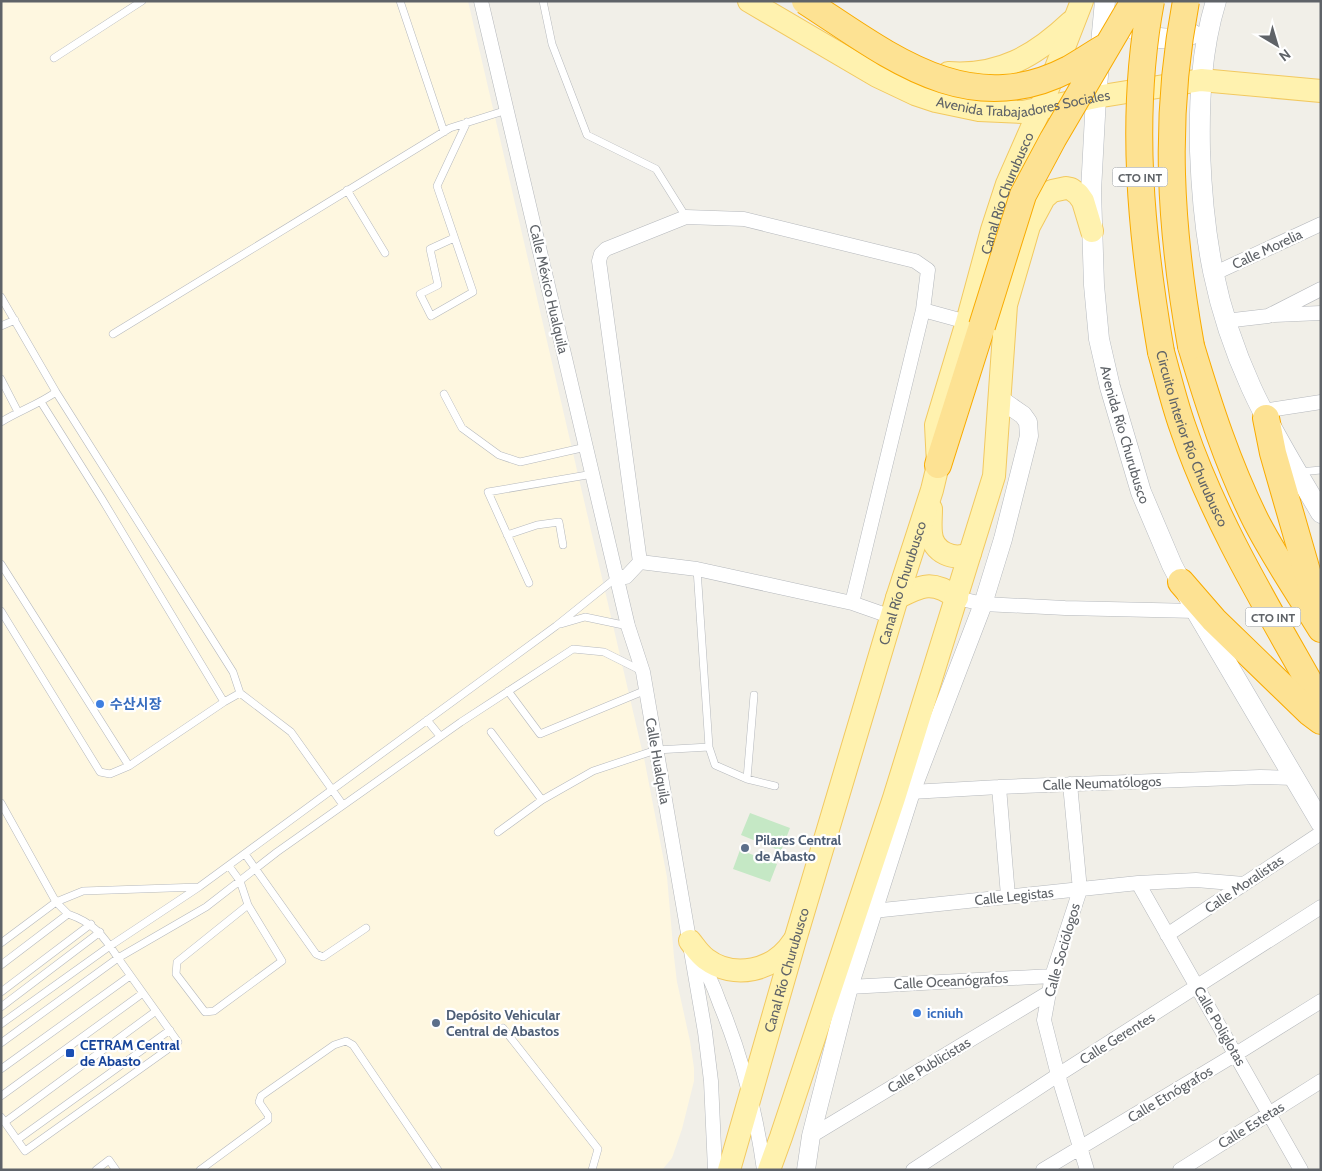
<svg xmlns="http://www.w3.org/2000/svg" width="1322" height="1171" font-family="Cabin,'Noto Sans KR',sans-serif">
  <style>
    .commercial { fill: #fef7e0 }
    .garden { fill: #c5e8c5 }
    .lines { fill: none; stroke-linecap: round; stroke-linejoin: round }
    .service-casing { stroke: #b5b8bc; stroke-width: 8 }
    .minor-casing { stroke: #b5b8bc; stroke-width: 15 }
    .tertiary-casing { stroke: #b5b8bc; stroke-width: 19 }
    .secondary-casing { stroke: #b6babf; stroke-width: 21 }
    .primary-casing { stroke: #f2c960; stroke-width: 24 }
    .motorway-casing { stroke: #f9ab00; stroke-width: 28 }
    .service { stroke: #fff; stroke-width: 7 }
    .minor { stroke: #fff; stroke-width: 14 }
    .tertiary { stroke: #fff; stroke-width: 18 }
    .secondary { stroke: #fff; stroke-width: 20 }
    .primary { stroke: #fff2af; stroke-width: 22 }
    .motorway { stroke: #fde293; stroke-width: 26 }
    .motorway-bridge-casing { stroke: #f9ab00; stroke-width: 28; stroke-linecap: butt }
    .motorway-bridge { stroke: #fde293; stroke-width: 26 }
    .shop-dot { fill: #3f7fe0; stroke: #fff; stroke-width: 2 }
    .service-dot { fill: #5c6f8a; stroke: #fff; stroke-width: 2 }
    .transit-dot { fill: #1a4fb4; stroke: #fff; stroke-width: 2 }
    .labels { text-anchor: middle; dominant-baseline: central; stroke-width: 4.5; stroke-linejoin: round; paint-order: stroke }
    .shield { fill: #fff; stroke: #8f9295; stroke-width: 1 }
    .shield-label { font-size: 12px; font-weight: bold; fill: #5f6368 }
    .street-label { font-size: 14px; fill: #5f6368; stroke: #fff }
    .shop-label { font-size: 14px; font-weight: bold; fill: #366cbe; stroke: #fff; text-anchor: start }
    .service-label { font-size: 14px; font-weight: bold; fill: #4e5e75; stroke: #fff; text-anchor: start }
    .transit-label { font-size: 14px; font-weight: bold; fill: #164399; stroke: #fff; text-anchor: start }
  </style>
  <rect width="100%" height="100%" fill="#f1efe8"/>
  <path class="commercial" d="M1 1H468L645 763 667 877 674 957 677 982 690 1041 694 1068V1081L682 1129 672 1158 662 1170H1Z"/>
  <path class="garden" d="M750 813 790 828 781 851 741 835Z
    M740 850 777 864 770 882 733 869Z"/>
  <g class="lines">
    <defs>
      <path id="service" d="M400 1 444 132
        M543 1 552 44 587 135 656 169 686 217
        M54 58 142 1
        M347 190 385 253
        M454 238 430 249 438 285 420 294 431 316 473 292 437 186 467 122
        M1 297 56 392 233 672 240 693 291 732 343 805
        M1 326 15 320
        M113 334 450 128 507 110
        M1 379 18 412
        M444 394 462 428 499 455 520 462 586 447
        M41 402 102 499 224 702
        M1 422C19 411 39 404 56 392
        M1299 472 1321 470
        M507 535 537 525 559 522 563 545
        M1 564 129 766 224 702 240 693
        M697 569 709 747
        M529 583 488 492 593 474
        M1 611 100 772 110 774 129 766
        M561 624 585 617 628 626
        M508 691 540 734 646 690
        M427 720 440 736
        M491 732 542 800
        M747 779 754 695
        M1 803 56 902 68 914
        M498 832 542 800 593 771 656 750 709 747 715 765 747 779 775 786
        M245 854 316 954 323 957 366 928
        M229 866 240 881 248 905 282 961 214 1011 205 1012 176 974 177 962 248 905
        M1 943 56 902 83 891 199 887
        M1 965 68 914C94 923 103 935 118 958L206 907 277 852 461 722 573 649 604 652 642 671
        M1 992 91 924
        M1 1007 100 932
        M1 1024 110 946 199 887 556 626 617 577
        M503 1028 598 1149 592 1170
        M1 1043 118 958 178 1042 25 1151 1 1117
        M1 1069 130 976
        M1 1096 143 993
        M5 1122 156 1011
        M17 1140 170 1030
        M96 1170 109 1160 116 1170
        M200 1170 268 1120V1115L259 1102 261 1096 334 1045 346 1041 353 1045 438 1170"/>
      <path id="minor" d="M481 1 628 626 643 672 705 1032 711 1081 715 1170
        M1213 274 1321 224
        M923 310 967 322
        M1274 315 1321 313
        M1225 321 1268 316 1321 289
        M1263 411 1321 402
        M640 562 599 261 601 254 606 249 686 217 744 219 915 261 928 270 923 310 852 603
        M640 562 697 569 852 603 892 617
        M617 577H626L640 562
        M957 598 983 604 1065 608 1196 611
        M1070 784 1080 890 1052 976 1044 1020 1058 1075 1087 1170
        M999 787 1008 896
        M911 792 999 787 1260 777 1294 778
        M1138 883 1301 1170
        M873 911 1138 883 1196 880 1244 884
        M1167 935 1321 833
        M697 956C707 970 714 987 720 1004 742 1057 756 1112 764 1170
        M849 987 1052 976
        M811 1136 1048 993
        M913 1170 1058 1075 1321 907
        M1043 1170 1236 1054 1321 1001
        M1180 1170 1321 1081"/>
      <path id="tertiary" d="M806 1170 811 1136 849 987 911 792 983 604 1003 539 1029 436 1028 422 1023 415 1000 399"/>
      <g id="secondary">
        <path id="s1" d="M1105 1 1096 97 1091 191 1094 285 1099 339 1110 387 1141 492 1172 565 1196 611 1321 823"/>
        <path d="M1216 1C1201 50 1199 101 1200 151 1203 237 1215 308 1251 387 1271 431 1297 472 1321 513"/>
        <path d="M1134 29C1147 39 1176 42 1192 34"/>
      </g>
      <g id="primary">
        <path id="s2" d="M749 1 877 76 915 94 936 101 979 110 1023 112 1096 97 1201 80 1321 91"/>
        <path d="M948 73C999 77 1035 56 1071 22"/>
        <path d="M931 509C931 517 930 525 931 533 932 552 955 562 970 553"/>
        <path d="M897 598C922 585 933 580 957 598"/>
        <path d="M690 941C695 947 699 954 706 959 734 980 774 971 793 942"/>
        <path id="s3" d="M729 1170 795 940 897 598 932 490 938 465 936 425 967 322 992 230 1007 184 1040 109 1082 1"/>
        <path d="M769 1170 781 1137 894 798 994 476 1006 305 1029 226 1044 198 1052 191 1066 188 1071 189 1078 194 1083 201 1092 231"/>
      </g>
      <g id="motorway">
        <path d="M1191 346C1209 406 1228 465 1256 521 1275 558 1299 593 1321 629"/>
        <path id="s4" d="M1161 352C1168 377 1174 403 1183 428 1215 523 1272 615 1321 703"/>
        <path d="M1266 418 1273 453 1317 606"/>
        <path d="M938 465 982 326"/>
        <path d="M1181 582 1214 620 1309 712 1321 721"/>
      </g>
    </defs>
    <use href="#service" class="service-casing"/>
    <use href="#minor" class="minor-casing"/>
    <use href="#tertiary" class="tertiary-casing"/>
    <use href="#secondary" class="secondary-casing"/>
    <use href="#primary" class="primary-casing"/>
    <use href="#motorway" class="motorway-casing"/>
    <use href="#service" class="service"/>
    <use href="#minor" class="minor"/>
    <use href="#tertiary" class="tertiary"/>
    <use href="#secondary" class="secondary"/>
    <use href="#primary" class="primary"/>
    <use href="#motorway" class="motorway"/>
    <defs>
      <path id="motorway-bridge" d="M805 1C887 54 967 122 1069 69 1081 62 1093 54 1105 47
        M1151 1C1129 117 1141 236 1161 352
        M1186 1C1163 120 1170 228 1191 346
        M982 326 1023 195 1053 139 1134 1"/>
    </defs>
    <use href="#motorway-bridge" class="motorway-bridge-casing"/>
    <use href="#motorway-bridge" class="motorway-bridge"/>
  </g>
  <g class="shop-dot">
    <circle cx="100" cy="704" r="5"/>
    <circle cx="917" cy="1013" r="5"/>
  </g>
  <g class="service-dot">
    <circle cx="745" cy="848" r="5"/>
    <circle cx="436" cy="1023" r="5"/>
  </g>
  <rect class="transit-dot" x="65" y="1048" width="10" height="10" rx="2.5"/>
  <g class="labels">
    <g class="shield">
      <rect x="1112.5" y="167.5" width="55" height="19" rx="4"/>
      <rect x="1245.5" y="607.5" width="55" height="19" rx="4"/>
    </g>
    <g class="shield-label">
      <text x="1140" y="177">CTO INT</text>
      <text x="1273" y="617">CTO INT</text>
    </g>
    <g class="street-label">
      <text stroke="none"><textPath href="#s2" startOffset="301">Avenida Trabajadores Sociales</textPath></text>
      <text stroke="none"><textPath href="#s3" startOffset="1018">Canal Río Churubusco</textPath></text>
      <text transform="translate(1267 249) rotate(-25)">Calle Morelia</text>
      <text transform="translate(549 289) rotate(77)">Calle México Hualquila</text>
      <text stroke="none"><textPath href="#s1" startOffset="438">Avenida Río Churubusco</textPath></text>
      <text stroke="none"><textPath href="#s4" startOffset="92">Circuito Interior Río Churubusco</textPath></text>
      <text stroke="none"><textPath href="#s3" startOffset="612">Canal Río Churubusco</textPath></text>
      <text transform="translate(658 761) rotate(80)">Calle Hualquila</text>
      <text transform="translate(1102 783) rotate(-2)">Calle Neumatólogos</text>
      <text transform="translate(1244 884) rotate(-34)">Calle Moralistas</text>
      <text transform="translate(1014 896) rotate(-6)">Calle Legistas</text>
      <text transform="translate(1062 950) rotate(-74)">Calle Sociólogos</text>
      <text stroke="none"><textPath href="#s3" startOffset="208">Canal Río Churubusco</textPath></text>
      <text transform="translate(951 981) rotate(-3)">Calle Oceanógrafos</text>
      <text transform="translate(1220 1026) rotate(60)">Calle Poliglotas</text>
      <text transform="translate(1117 1038) rotate(-32)">Calle Gerentes</text>
      <text transform="translate(929 1065) rotate(-31)">Calle Publicistas</text>
      <text transform="translate(1170 1094) rotate(-31)">Calle Etnógrafos</text>
      <text transform="translate(1251 1125) rotate(-32)">Calle Estetas</text>
    </g>
    <g class="shop-label">
      <text x="110" y="704">수산시장</text>
      <text x="927" y="1013">icniuh</text>
    </g>
    <g class="service-label">
      <text x="755" y="840">Pilares Central<tspan x="755" dy="16">de Abasto</tspan></text>
      <text x="446" y="1015">Depósito Vehicular<tspan x="446" dy="16">Central de Abastos</tspan></text>
    </g>
    <g class="transit-label">
      <text x="80" y="1045">CETRAM Central<tspan x="80" dy="16">de Abasto</tspan></text>
    </g>
  </g>
  <rect width="1322" height="1171" fill="none" stroke="#5f6368" stroke-width="5"/>
  <g transform="translate(1277 45) rotate(142)" stroke="#ffffff" stroke-width="4" paint-order="stroke">
  <path d="M0-4L9 19L0 12L-9 19Z" fill="#5f6368"/>
  <text y="-8" font-size="14" font-weight="bold" text-anchor="middle" fill="#5f6368">N</text>
  </g>
</svg>
